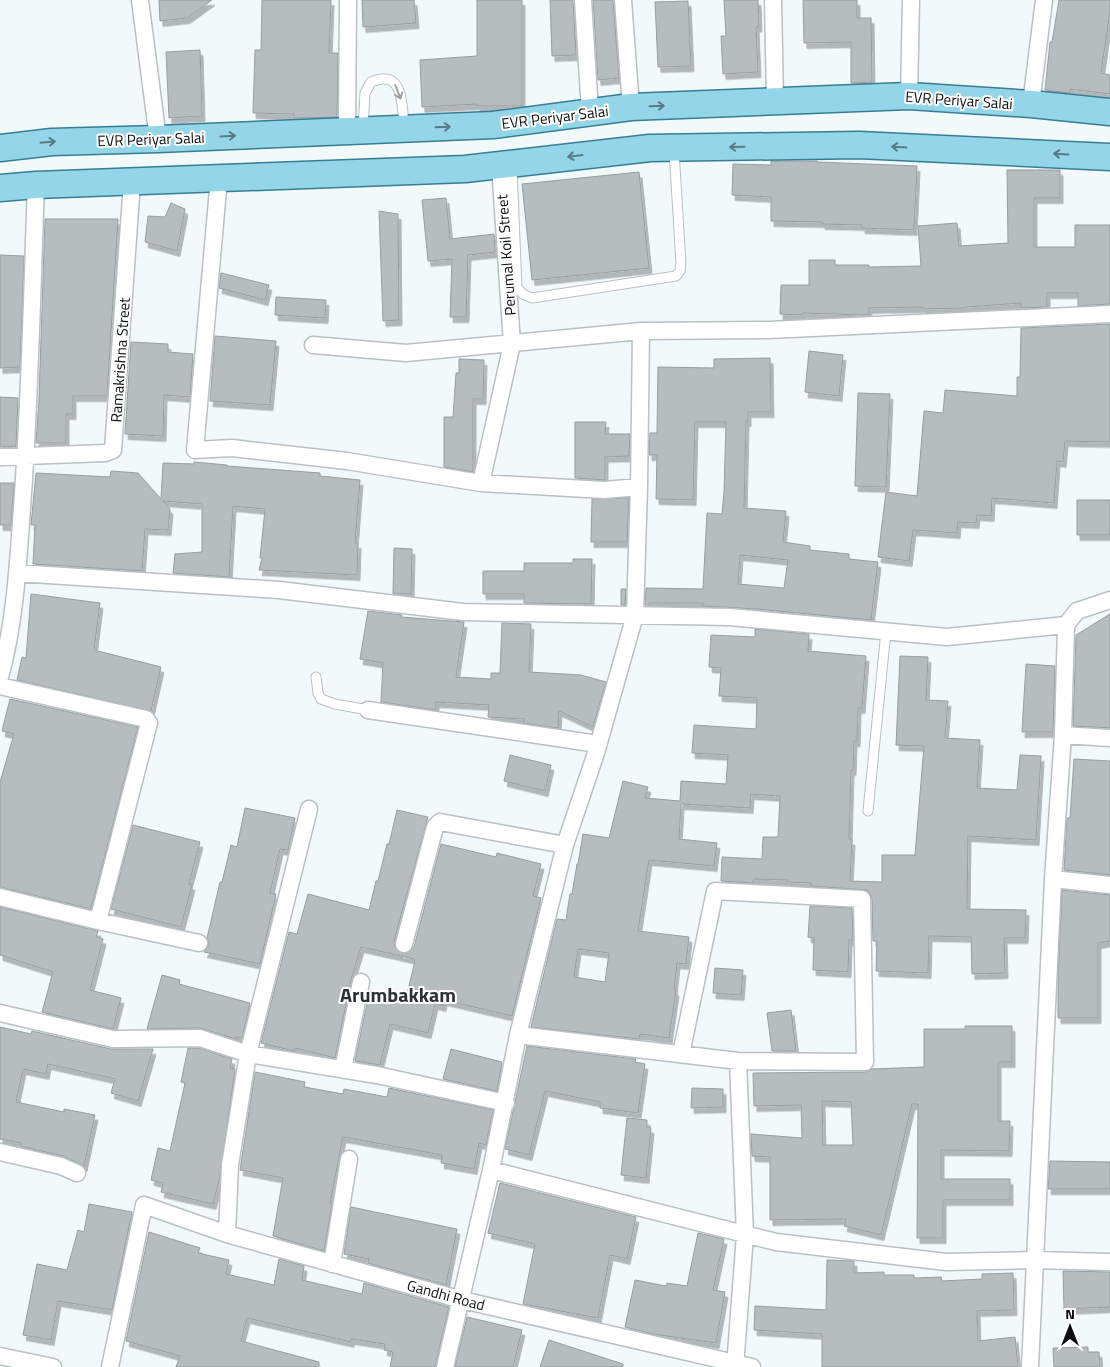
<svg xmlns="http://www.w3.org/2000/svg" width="1110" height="1367" font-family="'Titillium Web',sans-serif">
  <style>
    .building { fill: #b6bdbf; stroke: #979ea0; fill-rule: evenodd; filter: url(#shadow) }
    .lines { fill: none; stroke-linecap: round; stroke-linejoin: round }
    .service-casing { stroke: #b9c1c3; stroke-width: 11 }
    .minor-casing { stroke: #b9c1c3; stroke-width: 19 }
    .primary-casing { stroke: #367e93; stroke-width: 29 }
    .service { stroke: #fff; stroke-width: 9 }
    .minor { stroke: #fff; stroke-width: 16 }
    .primary { stroke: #94d6e8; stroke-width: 26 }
    .oneway { stroke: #9e9f9f }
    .oneway2 { stroke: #577c87 }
    .labels { text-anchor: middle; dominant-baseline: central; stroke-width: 4; stroke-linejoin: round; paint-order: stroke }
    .street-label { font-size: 15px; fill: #0c0f10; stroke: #fff }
    .district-label { font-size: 20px; font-weight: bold; fill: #2c3234; stroke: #fff }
  </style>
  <defs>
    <filter id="shadow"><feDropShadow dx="3" dy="5.5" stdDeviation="0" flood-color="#0004"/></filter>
  </defs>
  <rect width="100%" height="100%" fill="#f1f9fb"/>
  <path class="building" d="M159 0H212L187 18 160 21Z
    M262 0H331L329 53H338L337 117 294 118V114L253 113 255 50H261Z
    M362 0H414L416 23 363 27Z
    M477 0H522V106H477V104L422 107 420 60 477 56Z
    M550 0H573L576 55 552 56Z
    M593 0H613L619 78 598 80Z
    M724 0H758L759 26 756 27 758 72 723 74 721 36H726Z
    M803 0H857V18H871L872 82 851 83V42L804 43Z
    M1059 0H1110V11L1101 73 1110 75V94L1070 89V93L1045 90 1050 42H1052Z
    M688 1 691 66 658 67 655 2Z
    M200 50 202 116 169 118 166 52Z
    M771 161H817V162L917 166 914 230 862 228V225L822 224V222L771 221V197L732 195 733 164 771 165Z
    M1007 170H1060V198H1034V247H1075V225H1110V304L1078 306V293H1047V307L1021 308V303L966 307V308L923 309V307L869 308V315L802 313V315L780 314 781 285H809V260H835V265H869V267L921 266 918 226 957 223 959 246 1008 243Z
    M639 172 649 268 532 280 522 184Z
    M446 198 450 239 494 234 495 252 468 255 466 317H450L452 259 428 261 422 200Z
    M171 203 185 209 177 251 145 242 148 216 165 217Z
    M379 211 398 214 399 320 383 321Z
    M45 219H118L107 396H73V414H66V443H36L39 399Z
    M0 255 24 256 20 367 0 368Z
    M221 273 269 285 265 300 219 288Z
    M276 297 326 300 325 318 275 315Z
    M1110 324V442L1065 441 1063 462 1057 461 1054 503 992 498 991 516 977 515 976 523 958 522 957 533 913 530 909 561 878 557 886 492 917 496 924 411 943 413 945 390 1017 396V377H1020L1021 328Z
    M215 336 276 341 270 405 210 401Z
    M131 342 168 344V352L193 354 190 397 164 395 163 436 125 434Z
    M809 351 843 355 839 396 805 392Z
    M770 358 771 412H748V421H746L744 508 786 511 783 542 810 546V550L849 554V559L878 562 871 620 757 609 703 606V603H649V605H645L646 588 703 589 707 513 722 514 724 492 726 422H695L693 500 656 499 657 455H649L650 433H657L658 367 714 368V359ZM740 555 788 560 784 588 738 584Z
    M459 359 484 360 483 399H473V472L444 467V417H453L456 373H459Z
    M858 393 890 394 886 487 855 486Z
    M0 397 18 398 16 446 0 447Z
    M575 422H606L605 434H630L629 456 605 457V480L575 478Z
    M194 462 227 465V466L320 473V476L360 480 355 543H358L357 575 259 570 262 558H260L265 509 233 506 229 577 173 573 175 554 202 552V504L163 501 170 509 168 530 145 529 142 571 33 564 35 525H31L36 473 110 477 111 471 138 473 161 499 163 463 194 464Z
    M0 483H14L11 525H0Z
    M629 498 627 542H591L592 499Z
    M1077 500H1110V535H1077Z
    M394 548 412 549 411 594H393Z
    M573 559H592L591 604 524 603V594H483V571H524V563H573Z
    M621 589H626L625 605H621Z
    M31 594 100 603 94 650 161 667 151 711 17 680 22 657 26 658Z
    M368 611 402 615 401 617 464 622 456 677 491 679V673H500L502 623 531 624 529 672 581 675 606 682 593 727 559 711 558 728 523 723 524 719 488 717 489 705 436 702V710L381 702 383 663 360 659Z
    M1110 614V728L1073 726 1076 635Z
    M755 629 809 634 808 651 866 656 862 708H858L857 741H854L853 770H851L849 839 852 840 850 881 882 882V855H915L924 746 896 745 900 656 928 657 926 700 948 701 945 738 980 740 977 788 1017 790 1020 755 1041 756 1036 840 968 836 967 909 1026 910 1025 938H1004L1005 973 972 974 971 937 929 936 928 973 876 971 877 941H873L872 899 870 894 867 890 811 886V883L787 882V880L754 879 753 883 721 881 722 857 762 859 763 837H778L780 796 751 794 750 808 681 804 679 839 717 843 714 866 649 860 638 931 689 937 686 964 677 963 674 990 676 991 669 1038 640 1034 639 1039 531 1027 557 919 566 920 570 894H572L577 864H578L583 834 609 838 623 781 648 787 645 798 680 801 681 781 726 784 728 755 692 753 694 725 756 729 757 698 719 696 721 668 709 667 711 635 755 637ZM578 949 609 953 605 982 574 977Z
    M1026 664 1055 666 1053 732H1022Z
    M10 699 138 727 91 909 0 887V782L14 734 2 731Z
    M510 755 551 765 545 791 504 781Z
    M1074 759 1110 761V875L1064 870 1067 818H1070Z
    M245 808 295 818 288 850 280 849 270 893 276 894 260 964 204 952 209 945 207 938 220 882H222L231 845 237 847Z
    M397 810 428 817 394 941 395 947 401 953H407L414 947 441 844 496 857 497 853 541 864 533 896 541 898 512 1016 444 1000 443 1006 435 1004 428 1033 390 1024 380 1065 355 1061 369 994 405 1002 414 965V959L361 947 351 980 335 1058 295 1048 294 1051 261 1043 289 932 297 934 308 894 369 910 376 881H378L387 844H389Z
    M133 825 200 842 189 884 192 885 181 927 111 909Z
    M1062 890 1110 895V941L1098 943V1018H1058V979Z
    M810 906 852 908 853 940H849L848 972 813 970 814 938 808 937Z
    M0 907 98 931 96 937 103 939 90 990 121 998 113 1029 42 1012 53 972 0 955Z
    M715 968 743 970 741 995 713 993Z
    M162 975 180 980 179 984 250 1003 242 1038 236 1037V1039L200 1028 147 1029Z
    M791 1010 796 1051H772L767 1013Z
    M965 1026H1012V1062H998V1121H1010L1009 1151 941 1150V1179H1010V1200H943V1238H917L918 1104H912L881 1235 844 1226 846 1219 770 1220V1157L752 1156 751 1134 802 1138 801 1105 754 1106 753 1073 865 1072 872 1069 924 1067V1029H965ZM822 1101 851 1102 853 1145H823Z
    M0 1027 31 1034 32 1031 111 1049H153L138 1101 111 1093 115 1079 48 1064 46 1074 23 1069 16 1102 64 1112V1109L95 1115 84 1166 63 1156 20 1146 21 1143 0 1139Z
    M527 1046 636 1059 635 1062 645 1064 638 1113 600 1108V1102L545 1091 529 1155 505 1149Z
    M188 1048H198L232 1059 230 1068 235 1069 220 1176 213 1204 161 1192 163 1183 151 1180 158 1148 170 1151 185 1083 181 1082Z
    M451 1049 502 1062 497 1091 443 1079Z
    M255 1072 305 1082 304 1087 343 1094 344 1089 387 1097 389 1088 493 1110 486 1145 479 1143 474 1169 441 1163 442 1155 343 1137 330 1203 332 1204 324 1251 273 1236 283 1178 240 1170Z
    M692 1088 723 1089V1107L691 1108Z
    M627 1118 647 1120V1127L651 1128 646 1178 621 1175Z
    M1050 1161 1110 1162V1189H1048Z
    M500 1183 636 1217 627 1259 610 1255 598 1318 523 1304 535 1244 488 1233Z
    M89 1204 132 1212 112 1310 58 1301 51 1340 23 1335 37 1264 67 1270 78 1230 84 1232Z
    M351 1207 457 1229 446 1285 368 1263 369 1259 344 1254Z
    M149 1232 200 1248 198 1253 229 1260 226 1274 274 1285 279 1259 304 1266 302 1280 362 1294 364 1283 449 1307 435 1367H390L393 1352 384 1350 385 1344 351 1339V1342L247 1318 241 1341 319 1362V1367H176L180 1356 126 1341Z
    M698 1233 724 1239 713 1290 725 1292 716 1343 653 1334 625 1327 635 1280 666 1286 667 1283 687 1286Z
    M827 1260 854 1261V1273L884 1272V1275H914V1278L941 1277 942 1281 982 1279V1274L1013 1273 1014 1310 977 1311 978 1341 1015 1337 1018 1367H822V1334L754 1330 755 1306 826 1310Z
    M1063 1271 1110 1272V1307L1064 1309Z
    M467 1317 522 1330 513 1367H455Z
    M549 1340 623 1364V1367H540Z
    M1088 1347V1352H1099L1100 1367H1054L1053 1348Z"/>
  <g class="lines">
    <defs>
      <path id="service" d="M363 129 365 93 371 82C404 68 402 105 404 127
        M512 167 517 288 523 294 532 298 676 276 680 271 681 263 674 150
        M316 677 318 693 321 699 335 704 368 710
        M868 811 886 631"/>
      <path id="minor" d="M140 0 158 139
        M583 0 590 112
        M623 0 631 107
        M773 0 775 101
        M909 96 911 0
        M1031 104 1044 0
        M347 130 348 0
        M219 178 195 450 232 448 347 461 481 483 604 490 639 487
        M313 345 406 353 641 331 769 330 1110 314
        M0 457 105 453 113 450 132 182
        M481 483 512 344 500 165
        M17 573 279 590 463 612 730 617 947 637 1066 625
        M0 677C15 623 18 564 22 508 30 400 32 292 36 185
        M0 686 146 719 149 723 98 921
        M368 710 598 744
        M1063 735 1110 738
        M1053 879 1110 885
        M0 897 98 921 199 943
        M404 944 435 827 440 822 565 845
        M0 1013 113 1039 200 1038 248 1054 377 1075 506 1103
        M518 1035 738 1061 865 1062 862 899 715 891 681 1054
        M343 1069 361 982
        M0 1152 61 1166 77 1173
        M491 1170 776 1242 946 1262 1035 1260 1110 1262
        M227 1234 230 1165 248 1054 309 809
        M332 1264 349 1159
        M0 1356 53 1367
        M110 1367 144 1205 227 1234 462 1300 752 1367
        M445 1367 491 1170 518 1035 565 845 596 753 635 615 639 487 641 331
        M735 1367 745 1235 738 1061
        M1030 1367 1053 879 1063 735 1066 625 1077 611 1110 600"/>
      <path id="primary" d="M0 148 52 142 158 139 493 125 631 107 909 96 1031 104 1110 112
        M0 188 36 185 465 169 650 148 859 145 1110 157"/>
    </defs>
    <use href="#service" class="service-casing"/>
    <use href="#minor" class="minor-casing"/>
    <use href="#primary" class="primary-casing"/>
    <use href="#service" class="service"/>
    <use href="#minor" class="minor"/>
    <use href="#primary" class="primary"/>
  </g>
  <defs><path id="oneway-shaft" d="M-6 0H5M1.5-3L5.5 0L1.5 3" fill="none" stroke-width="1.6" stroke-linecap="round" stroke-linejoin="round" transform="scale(1.25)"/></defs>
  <use class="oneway" href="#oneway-shaft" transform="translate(398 92) rotate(69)"/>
  <g class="oneway2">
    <use href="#oneway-shaft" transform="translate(657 106) rotate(-2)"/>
    <use href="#oneway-shaft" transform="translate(443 127) rotate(-2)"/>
    <use href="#oneway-shaft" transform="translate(228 136) rotate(-3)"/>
    <use href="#oneway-shaft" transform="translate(48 142) rotate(-5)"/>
    <use href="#oneway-shaft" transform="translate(737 147) rotate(179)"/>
    <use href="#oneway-shaft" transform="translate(899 147) rotate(-177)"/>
    <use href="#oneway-shaft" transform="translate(1061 154) rotate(-177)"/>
    <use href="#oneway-shaft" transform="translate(575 156) rotate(173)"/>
  </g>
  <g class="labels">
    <g class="street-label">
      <text transform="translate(959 100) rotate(4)">EVR Periyar Salai</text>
      <text transform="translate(555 117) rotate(-7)">EVR Periyar Salai</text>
      <text transform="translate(151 139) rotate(-2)">EVR Periyar Salai</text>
      <text transform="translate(506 255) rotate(-94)">Perumal Koil Street</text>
      <text transform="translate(120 360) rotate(-86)">Ramakrishna Street</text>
      <text transform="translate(446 1295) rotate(15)">Gandhi Road</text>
    </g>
    <g class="district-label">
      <text x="398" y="994">Arumbakkam</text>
    </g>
  </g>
  <g transform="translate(1070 1327)" stroke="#ffffff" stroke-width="4" paint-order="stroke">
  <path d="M0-4L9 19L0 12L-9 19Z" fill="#0c0f10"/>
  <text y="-8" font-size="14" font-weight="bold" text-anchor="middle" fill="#0c0f10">N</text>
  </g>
</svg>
